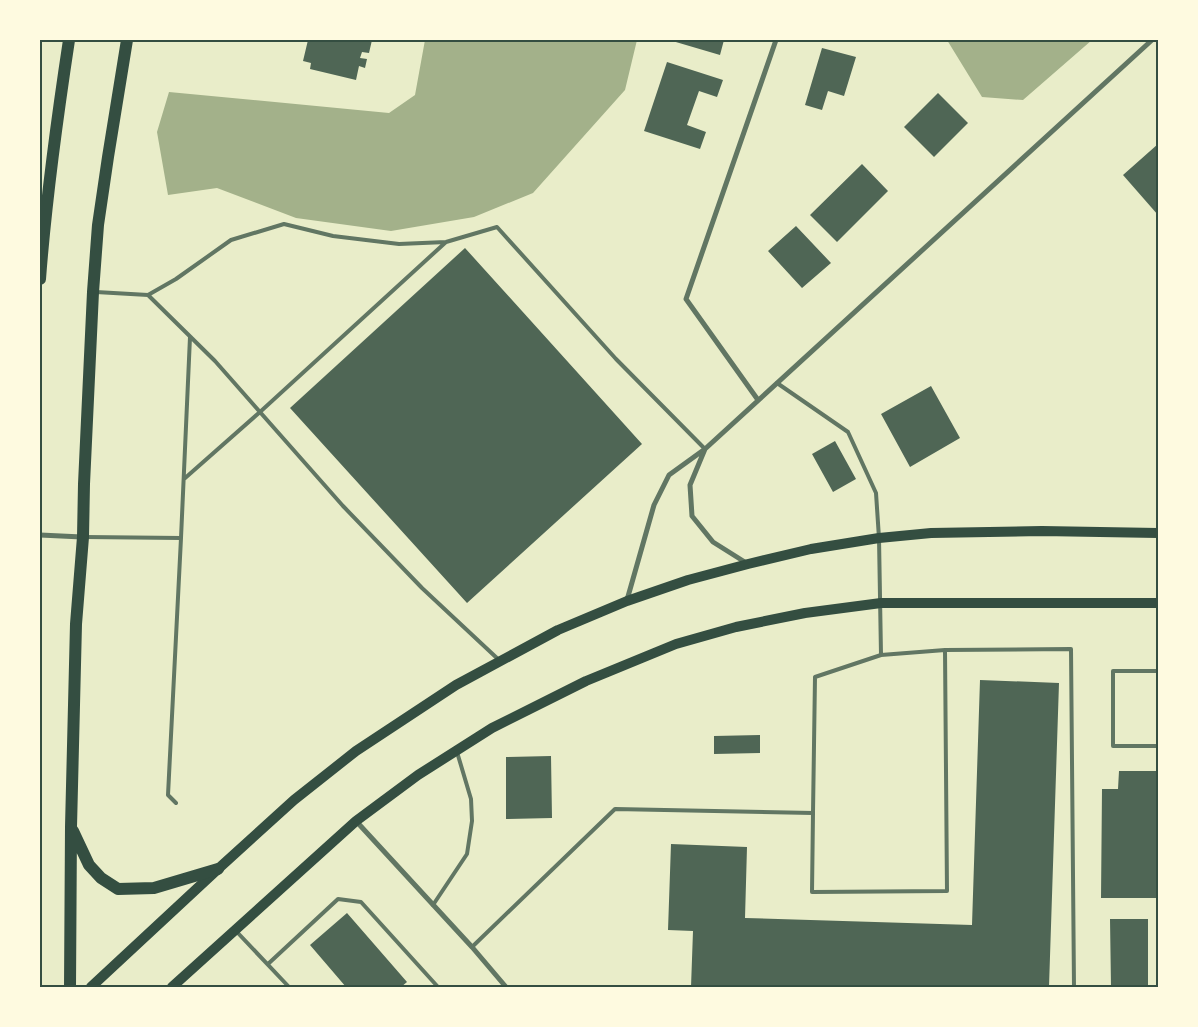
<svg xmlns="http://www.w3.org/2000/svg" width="1198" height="1027" font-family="'Exo 2',sans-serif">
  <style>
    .water { fill: #a3b18a }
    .building { fill: #4f6655 }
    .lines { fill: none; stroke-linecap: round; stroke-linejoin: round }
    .service { stroke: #617663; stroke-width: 4 }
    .minor { stroke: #617663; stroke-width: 5 }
    .secondary { stroke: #344e41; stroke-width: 10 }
    .primary { stroke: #344e41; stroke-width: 12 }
    .neatline { fill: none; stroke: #344e41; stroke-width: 2 }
  </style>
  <rect width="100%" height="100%" fill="#e9edc9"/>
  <path class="water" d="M425 40H637L625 90 533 193 474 217 391 231 296 218 217 188 168 195 157 132 169 92 389 113 415 95Z
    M947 40H1092L1023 100 982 97Z"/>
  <path class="building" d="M308 40H372L369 53 362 52 360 58 367 59 365 68 359 66 356 80 310 69 311 63 303 61Z
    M669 40H724L720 55Z
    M822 48 856 57 844 96 828 91 822 110 805 105Z
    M667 62 723 80 717 97 699 91 687 125 706 132 700 149 644 131Z
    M938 93 968 123 934 157 904 127Z
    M1158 144V215L1123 175Z
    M862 164 888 191 837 242 810 215Z
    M796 226 831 263 802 288 768 251Z
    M465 248 642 444 467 603 290 408Z
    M931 386 960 438 910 467 881 414Z
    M835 441 856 479 833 492 812 454Z
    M980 680 1059 683 1049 987H691L693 931 668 930 671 844 747 847 745 918 972 925Z
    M760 735V753L714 754V736Z
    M551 756 552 818 506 819V757Z
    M1119 771H1158V898H1101L1102 789H1118Z
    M347 913 407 982 401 987H346L310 945Z
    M1110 919H1148V987H1111Z"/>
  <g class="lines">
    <path class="service" d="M275 40H279
      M96 292 148 295 215 361 343 506 422 588 499 660
      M148 295 176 279 231 240 284 224 333 236 399 244 446 242 497 227 616 359 705 449
      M777 383 848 432 876 493 879 538 881 655
      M184 479 260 412 446 242
      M85 537 181 538 190 337
      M945 650 1071 649 1074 987
      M1158 671H1113V746H1158
      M176 803 168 795 181 538
      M433 905 467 854 472 821 471 799 457 752
      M236 931 289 987
      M472 947 615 809 813 813 812 892 947 891 945 650 881 655 815 677 813 813
      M268 964 338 899 361 902 438 987"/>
    <path class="minor" d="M758 400 686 299 776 40
      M705 449 690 485 692 516 713 542 748 564
      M40 535 82 537
      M627 600 654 505 669 475 705 449 1152 40
      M356 821 472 947 506 987"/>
    <path class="secondary" d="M91 987 218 869 294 800 356 751 456 685 558 630 627 601 688 580 748 564 811 549 879 538 931 533 1042 531 1158 533
      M172 987 356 821 418 775 492 728 586 681 676 644 736 627 805 613 881 603H1158"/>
    <path class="primary" d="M40 279C46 199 57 119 69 40
      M73 831 89 865 101 878 118 889 154 888 218 869
      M70 987 71 827 76 624 83 537 84 484 93 292 98 225 108 157 127 40"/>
  </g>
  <rect width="1198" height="1027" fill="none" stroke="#fefae0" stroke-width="82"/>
  <rect x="41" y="41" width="1116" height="945" class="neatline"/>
</svg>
